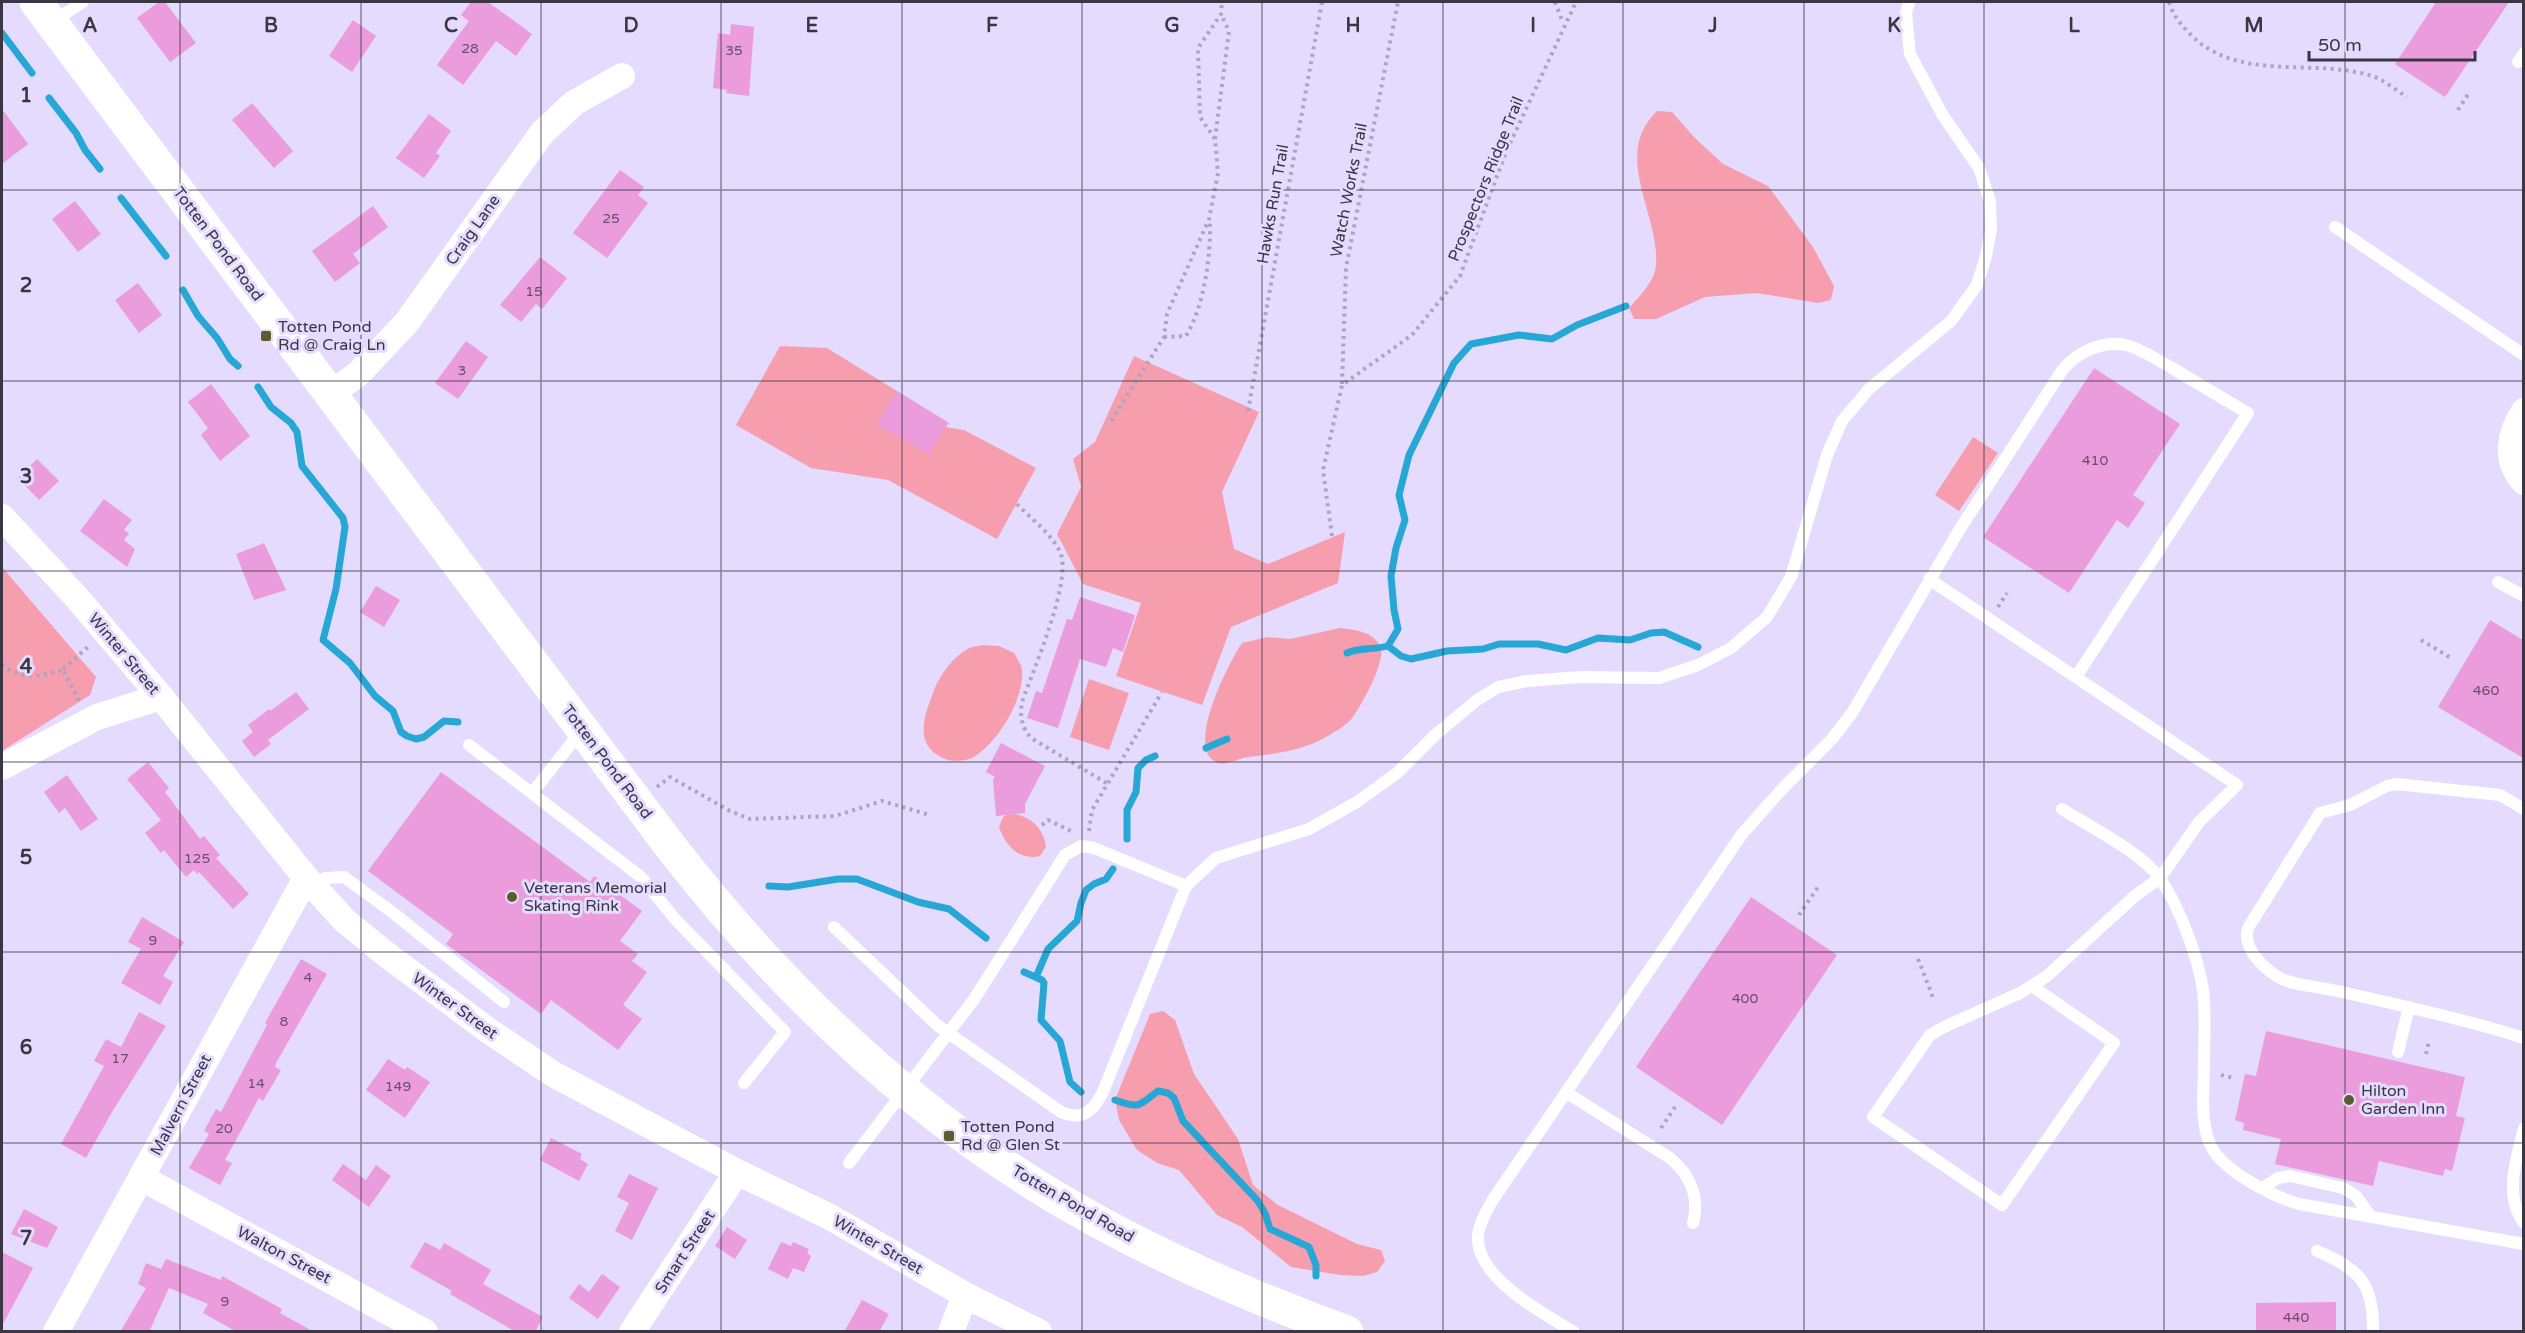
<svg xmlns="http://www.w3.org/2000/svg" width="2525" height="1333" font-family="'Varela Round',sans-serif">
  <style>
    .green { fill: #f79eae }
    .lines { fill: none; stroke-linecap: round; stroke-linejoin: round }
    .stream { stroke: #27a7d5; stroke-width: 7 }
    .building { fill: #ea9cdc }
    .path { stroke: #aca4c0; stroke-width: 4; stroke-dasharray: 3 4.5; stroke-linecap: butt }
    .lane { stroke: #fff; stroke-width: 12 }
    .street { stroke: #fff; stroke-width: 26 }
    .primary { stroke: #fff; stroke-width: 33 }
    .grid { fill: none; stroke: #3a3644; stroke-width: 1.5; stroke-opacity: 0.55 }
    .poi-dot { fill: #5a5d2b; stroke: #e5dbfe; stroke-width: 2 }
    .labels { text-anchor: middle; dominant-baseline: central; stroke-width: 6; stroke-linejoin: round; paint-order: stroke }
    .number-label { font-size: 14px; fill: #66506a }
    .street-label { font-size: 16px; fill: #3a3644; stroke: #e5dbfe }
    .poi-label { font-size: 16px; fill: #3a3644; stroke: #e5dbfe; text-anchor: start }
    .grid-label { font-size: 20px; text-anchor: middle; font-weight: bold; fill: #3a3644; stroke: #e5dbfe; stroke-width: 6; stroke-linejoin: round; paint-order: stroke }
  </style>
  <rect width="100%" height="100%" fill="#e5dbfe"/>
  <path class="green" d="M1657 111 1672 112 1695 138 1723 164 1768 186 1813 247 1834 286 1831 300 1818 303 1756 293 1705 297 1656 319H1634L1629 308C1639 297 1655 281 1656 265 1660 214 1611 155 1657 111Z
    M780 346 827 348 949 423 946 427 964 430 1036 468 997 539 888 480 811 468 736 425Z
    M1134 356 1259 412 1222 492 1234 549 1268 564 1345 532 1338 583 1231 627 1202 705 1116 676 1141 603 1083 584 1057 534 1081 487 1073 459 1095 442Z
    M1973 437 1998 453 1959 511 1935 495Z
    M2 567 96 677 90 695 2 751Z
    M1340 628C1354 630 1373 631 1380 646 1387 660 1362 704 1353 717 1349 722 1342 728 1336 731 1308 750 1281 753 1249 757 1237 758 1225 768 1214 761 1187 744 1229 662 1242 643L1268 637 1290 639Z
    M983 645 999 646 1014 653C1017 658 1021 664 1022 669 1025 699 997 744 972 758 965 761 952 762 945 759 914 746 923 719 933 693 938 678 952 658 966 650 970 647 978 646 983 645Z
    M1089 679 1129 693 1109 750 1070 737Z
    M1008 814C1027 813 1044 827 1046 847L1040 856C1019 861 1005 845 999 827L1003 817Z
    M1163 1011 1175 1020 1194 1074 1238 1139 1253 1185 1278 1205 1357 1244 1381 1250 1385 1261 1377 1272 1363 1276 1340 1275 1291 1267 1242 1227 1217 1215 1179 1170 1157 1163 1137 1150 1119 1120 1115 1100 1150 1014Z"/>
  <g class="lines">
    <path class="stream" d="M2 33 32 73
      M49 98 76 133 85 150 100 169
      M121 198 166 256
      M183 290 198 316 217 338 230 359 238 366
      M258 387 271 407 291 423 297 432 302 466 343 518 345 527 336 589 323 640 350 663 375 696 393 711 401 732 407 736 416 739 424 737 444 721 458 722
      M1388 646 1401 656 1411 659 1447 651 1483 649 1499 644H1538L1566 650 1598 638 1630 640 1651 633 1664 632 1698 647
      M1347 653C1361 647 1374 650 1388 646L1398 629 1394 610 1391 576 1396 548 1405 520 1399 495 1409 455 1454 363 1471 344 1519 335 1552 339 1577 325 1626 306
      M1206 748 1227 739
      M1127 839V810L1136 792 1138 768 1146 760 1155 756
      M769 886 788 887 838 879H857L918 902 949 909 986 938
      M1024 972 1042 980 1044 983 1041 1020 1060 1041 1070 1082 1081 1092
      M1036 977 1048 949 1077 921 1081 903 1086 890 1094 884 1106 879 1113 869
      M1115 1100C1140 1109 1138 1106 1158 1091L1168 1093 1174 1098 1183 1121 1257 1200 1265 1213 1270 1229 1309 1247 1316 1265V1276"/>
  </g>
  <path class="building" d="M159 2H165L196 43 170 62 137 18Z
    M471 2H488L532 34 516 56 496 41 463 85 437 65 469 21 461 15Z
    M2436 2H2509L2445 97 2395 64Z
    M353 20 376 36 352 72 329 56Z
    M731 24 754 27 749 96 726 93 727 90 713 88 718 33 730 35Z
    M252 103 293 151 274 168 232 120Z
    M2 109 28 144 2 164Z
    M429 114 451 131 436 153 440 156 424 178 396 158Z
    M620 170 644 187 638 195 648 203 607 258 573 233Z
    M75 201 101 234 78 252 52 219Z
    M373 206 388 227 353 254 360 263 335 282 312 251Z
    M540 257 567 278 542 309 536 304 521 322 500 305Z
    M138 283 162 315 139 333 115 300Z
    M466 341 488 357 458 399 435 383Z
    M2094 368 2180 424 2133 495 2145 503 2128 528 2117 520 2069 593 1983 537Z
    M211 384 250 436 220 461 201 435 208 428 188 402Z
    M897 391 948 423 929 455 877 424Z
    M37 459 59 481 39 500 18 478Z
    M104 499 132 520 124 530 129 533 124 540 135 549 127 567 80 531Z
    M264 543 286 590 254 600 236 554Z
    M376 586 400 600 384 627 360 612Z
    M1080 597 1135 615 1123 652 1113 648 1106 667 1080 659 1058 728 1027 718 1036 691 1042 693 1067 619 1072 620Z
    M2490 620 2523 640V758L2438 707Z
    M296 692 309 709 268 740 271 744 254 757 242 741 253 732 248 725 269 709 270 711Z
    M1001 743 1045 766 1025 804V813L996 816 993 780 995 777 986 772Z
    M148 762 169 788 165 792 200 839 204 836 220 855 216 858 249 894 233 909 199 872 197 874 194 870 186 877 164 850 161 853 145 833 161 820 127 779Z
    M441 772 590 882 594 876 642 911 620 941 638 954 632 961 647 972 623 1005 642 1019 618 1050 551 1000 541 1014 446 944 453 934 368 871Z
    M67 775 98 819 81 831 65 808 59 813 44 792Z
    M1751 897 1837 955 1722 1125 1636 1067Z
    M142 917 184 942 163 976 173 982 160 1005 121 983 141 949 128 942Z
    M301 959 327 974 276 1063 275 1067 281 1070 263 1101 259 1098 225 1160 232 1163 220 1185 189 1168 209 1134 204 1131 216 1109 221 1112 267 1025 265 1023Z
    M139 1012 166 1026 112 1112 86 1158 61 1144 104 1066 94 1061 106 1039 121 1047Z
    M2266 1031 2465 1077 2456 1116 2465 1118 2452 1171 2445 1169 2443 1176 2379 1161 2373 1186 2275 1164 2281 1139 2243 1130 2244 1123 2235 1120 2245 1074 2256 1076Z
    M388 1059 405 1070 407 1067 430 1082 405 1118 366 1090Z
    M551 1138 582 1154 580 1159 588 1164 579 1181 540 1160Z
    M343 1164 366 1180 376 1165 391 1176 369 1207 332 1180Z
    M629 1174 658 1188 632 1240 615 1231 629 1203 617 1197Z
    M24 1209 58 1227 47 1248 11 1234Z
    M727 1227 747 1240 735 1259 715 1246Z
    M425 1242 440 1250 444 1243 491 1270 483 1284 543 1317 535 1332H516L450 1294 452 1291 410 1267Z
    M781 1242 791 1246 793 1242 809 1249 807 1253 811 1256 804 1272 793 1268 788 1279 768 1269Z
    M2 1252 33 1268 2 1326Z
    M166 1259 221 1280 222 1276 282 1309 280 1313 314 1332H237L203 1313 208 1304 169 1288 149 1332H120L146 1288 138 1284 146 1263 161 1269Z
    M602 1274 620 1287 598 1319 569 1298 579 1284 589 1292Z
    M862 1300 889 1314 879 1332H844Z
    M2336 1302V1332H2256V1303Z"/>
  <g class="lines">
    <path class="path" d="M1555 2 1563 23
      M2169 2C2173 15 2179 22 2188 32 2236 84 2313 57 2372 76 2384 80 2396 90 2407 97
      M2458 110 2470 91
      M1215 139 1229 31 1221 14
      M1164 337 1186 336C1204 307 1211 256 1210 222
      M1342 384 1346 268 1398 2
      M1248 411 1322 2
      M1111 421 1164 337 1167 314 1209 219 1218 173 1215 139 1200 117 1198 48 1221 14 1222 2
      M1017 504C1031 519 1051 533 1060 552 1073 580 1033 670 1022 702 1020 717 1021 726 1031 738L1108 784
      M1332 536 1323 470 1342 385 1412 335 1460 276 1506 152 1576 2
      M1998 607 2007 593
      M2421 640 2451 658
      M2 664C20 680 41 678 63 669L79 701
      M63 669 89 646
      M657 787 670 777 730 811 750 819 835 816 882 801 930 815
      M1042 825 1048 820 1073 832
      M1089 831 1092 810 1162 692
      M1799 915 1820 884
      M1918 959 1934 1000
      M2426 1054 2429 1041
      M2221 1075 2234 1078
      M1661 1128 1677 1104"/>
    <path class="lane" d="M52 22 83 2
      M2518 62 2524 53
      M2335 227 2524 355
      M1929 579 2237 785 2199 822 2160 878 2136 895 2047 976 2020 993 1944 1027 1930 1035 1873 1117 2002 1205 2114 1043 2032 986
      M2498 582 2524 596
      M469 745 641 877 675 919 785 1032 744 1083
      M532 793 582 730
      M2062 809C2090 827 2143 853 2161 880 2180 908 2198 957 2203 990 2206 1014 2204 1039 2204 1063 2204 1090 2199 1124 2212 1148 2225 1172 2274 1197 2299 1204L2524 1244
      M2524 809 2500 795 2396 784 2387 786 2350 805 2320 813 2248 928C2242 948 2263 968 2280 978 2291 985 2327 988 2342 992 2403 1006 2464 1019 2524 1038
      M311 884 325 878 344 877 392 912 504 1002
      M834 927 937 1025 1061 1112C1082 1121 1092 1112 1102 1094L1186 886 1216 858 1309 829 1357 802 1397 773 1435 735 1477 700 1498 687 1527 681 1580 677 1659 678 1698 665 1731 648 1767 617 1791 577 1827 455 1842 421 1869 389 1951 321 1977 285 1986 256 1991 229 1990 201 1979 168 1942 114 1910 54 1906 13 1909 2
      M2398 1052 2409 1007
      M1567 1093 1670 1158C1690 1175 1700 1197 1693 1223
      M2524 1128C2517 1158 2503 1195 2524 1223
      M849 1163 975 998 1065 855 1081 846 1094 848 1186 886
      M2262 1188 2278 1178 2290 1176 2343 1188 2356 1196 2371 1217
      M2317 1251C2360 1269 2374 1284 2373 1332
      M1574 1332C1544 1314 1475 1277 1478 1236 1479 1224 1486 1212 1492 1201L1742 834 1784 787 1832 739 1852 713 1958 532 2061 372C2075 353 2102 340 2126 345 2142 349 2157 360 2172 368 2197 383 2222 398 2248 413L2076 677"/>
    <path class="street" d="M331 394 359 373 407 322 542 133 574 103 622 76
      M2524 411C2509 434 2504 460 2524 482
      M2 517 78 599 161 697 306 878 344 920 387 955 489 1031 553 1074 737 1172 830 1217 965 1295 1039 1332
      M2 767 97 717 161 697
      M142 1178 425 1332
      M56 1332 306 878
      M632 1332 737 1172
      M951 1332 965 1295"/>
    <path class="primary" d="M36 2 667 842C768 973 889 1092 1029 1181 1128 1244 1237 1292 1347 1332"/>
  </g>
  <path class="grid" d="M180 2V1332M361 2V1332M541 2V1332M721 2V1332M902 2V1332M1082 2V1332M1262 2V1332M1443 2V1332M1623 2V1332M1804 2V1332M1984 2V1332M2164 2V1332M2345 2V1332M2 190H2524M2 381H2524M2 571H2524M2 762H2524M2 952H2524M2 1143H2524"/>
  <g class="poi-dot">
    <rect x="260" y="330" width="12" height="12" rx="3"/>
    <circle cx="512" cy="897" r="6"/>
    <circle cx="2349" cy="1100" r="6"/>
    <rect x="943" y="1130" width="12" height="12" rx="3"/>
  </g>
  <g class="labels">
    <g class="number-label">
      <text x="470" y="48">28</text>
      <text x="734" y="50">35</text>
      <text x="611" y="218">25</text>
      <text x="534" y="291">15</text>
      <text x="462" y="370">3</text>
      <text x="2095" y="460">410</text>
      <text x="2486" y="690">460</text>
      <text x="197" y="858">125</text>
      <text x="153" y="940">9</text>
      <text x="308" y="977">4</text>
      <text x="1745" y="998">400</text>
      <text x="284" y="1021">8</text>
      <text x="120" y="1058">17</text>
      <text x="256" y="1083">14</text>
      <text x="398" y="1086">149</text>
      <text x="224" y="1128">20</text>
      <text x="225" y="1301">9</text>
      <text x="2296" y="1317">440</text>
    </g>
    <g class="street-label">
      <text transform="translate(1486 179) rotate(-68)">Prospectors Ridge Trail</text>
      <text transform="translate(1349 190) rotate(-79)">Watch Works Trail</text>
      <text transform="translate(1273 204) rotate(-80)">Hawks Run Trail</text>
      <text transform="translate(473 230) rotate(-55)">Craig Lane</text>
      <text transform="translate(218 244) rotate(53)">Totten Pond Road</text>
      <text transform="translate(124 654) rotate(50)">Winter Street</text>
      <text transform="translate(607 762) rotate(53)">Totten Pond Road</text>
      <text transform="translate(455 1006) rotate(36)">Winter Street</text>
      <text transform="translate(181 1105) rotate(-62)">Malvern Street</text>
      <text transform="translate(1073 1204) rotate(30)">Totten Pond Road</text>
      <text transform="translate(878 1245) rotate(30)">Winter Street</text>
      <text transform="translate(685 1252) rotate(-57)">Smart Street</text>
      <text transform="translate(284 1255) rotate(28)">Walton Street</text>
    </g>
    <g class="poi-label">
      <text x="278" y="327">Totten Pond<tspan x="278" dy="18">Rd @ Craig Ln</tspan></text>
      <text x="524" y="888">Veterans Memorial<tspan x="524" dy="18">Skating Rink</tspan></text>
      <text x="2361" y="1091">Hilton<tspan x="2361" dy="18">Garden Inn</tspan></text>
      <text x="961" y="1127">Totten Pond<tspan x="961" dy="18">Rd @ Glen St</tspan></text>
    </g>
  </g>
  <g class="grid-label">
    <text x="90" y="32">A</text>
    <text x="271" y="32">B</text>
    <text x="451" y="32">C</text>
    <text x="631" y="32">D</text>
    <text x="812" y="32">E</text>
    <text x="992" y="32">F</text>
    <text x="1172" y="32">G</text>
    <text x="1353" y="32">H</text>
    <text x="1533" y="32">I</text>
    <text x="1713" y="32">J</text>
    <text x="1894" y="32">K</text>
    <text x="2074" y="32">L</text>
    <text x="2254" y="32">M</text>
    <text x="26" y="102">1</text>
    <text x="26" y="292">2</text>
    <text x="26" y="483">3</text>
    <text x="26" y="673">4</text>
    <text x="26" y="864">5</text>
    <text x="26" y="1054">6</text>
    <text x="26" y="1245">7</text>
  </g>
  <rect width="2525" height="1333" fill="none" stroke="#3a3644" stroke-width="6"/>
  <path d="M2309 51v9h166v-9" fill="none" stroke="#3a3644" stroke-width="3"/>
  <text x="2318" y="51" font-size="18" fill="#3a3644" stroke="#e5dbfe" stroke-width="4.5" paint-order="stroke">50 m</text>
</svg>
